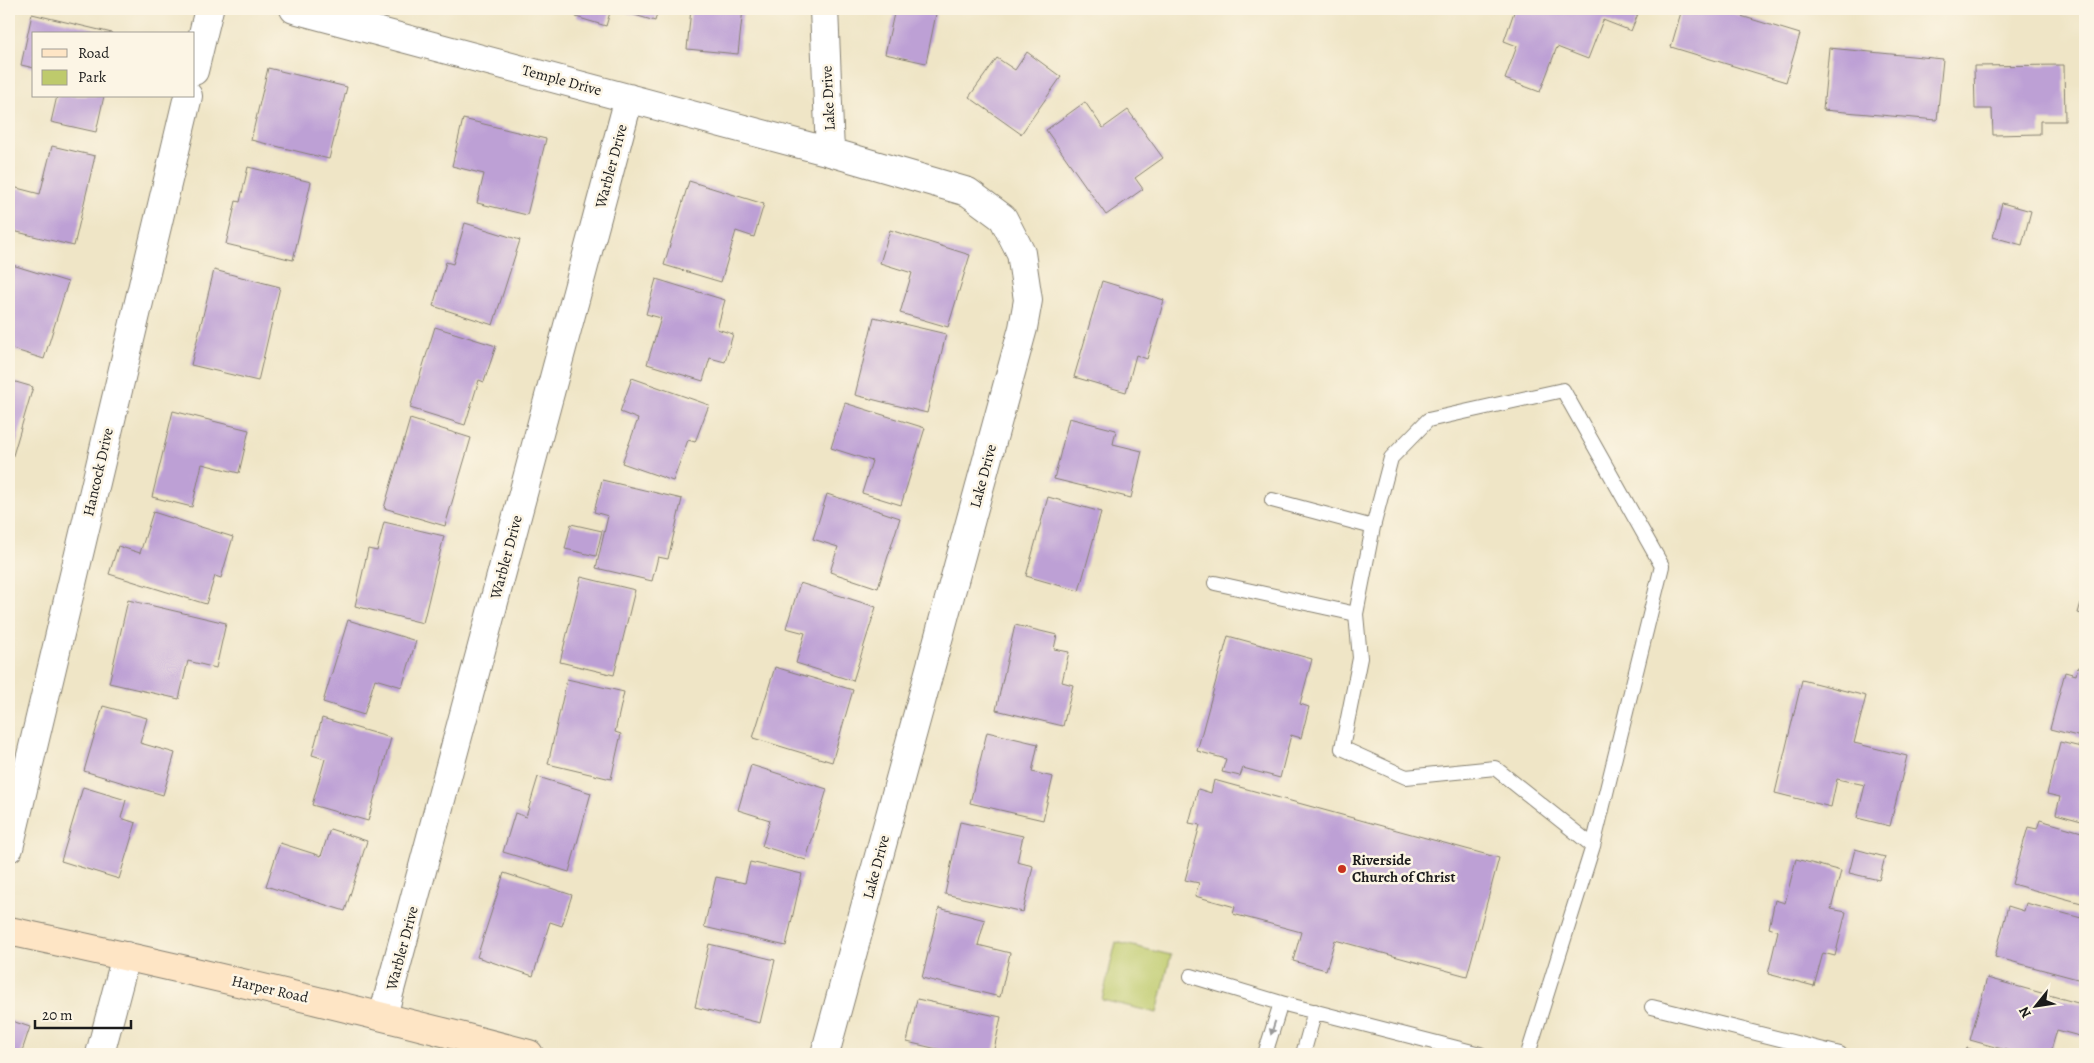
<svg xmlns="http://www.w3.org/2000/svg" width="2094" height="1063" font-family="Alegreya,serif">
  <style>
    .green { fill: #beca6c; stroke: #6d7344 }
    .building { fill: #bda0d5 }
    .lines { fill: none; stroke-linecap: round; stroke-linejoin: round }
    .lane-casing { stroke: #868071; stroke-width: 16 }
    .street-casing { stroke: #868071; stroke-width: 30 }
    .secondary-casing { stroke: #868071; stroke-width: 30 }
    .lane { stroke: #fff; stroke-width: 14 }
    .street { stroke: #fff; stroke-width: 28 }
    .secondary { stroke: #fee5c5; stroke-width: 28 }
    .oneway { fill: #999 }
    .poi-dot { fill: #c8321e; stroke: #fcf5e5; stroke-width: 2 }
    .labels { text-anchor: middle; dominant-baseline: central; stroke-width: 5; stroke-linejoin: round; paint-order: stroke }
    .street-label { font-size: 15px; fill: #1c1c1c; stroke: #fcf5e5 }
    .poi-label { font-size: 15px; font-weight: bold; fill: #1c1c1c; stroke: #fcf5e5; text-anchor: start }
  </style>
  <rect width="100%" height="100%" fill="#fcf5e5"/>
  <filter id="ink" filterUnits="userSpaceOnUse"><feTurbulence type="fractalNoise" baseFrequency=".02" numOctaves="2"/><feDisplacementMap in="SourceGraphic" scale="10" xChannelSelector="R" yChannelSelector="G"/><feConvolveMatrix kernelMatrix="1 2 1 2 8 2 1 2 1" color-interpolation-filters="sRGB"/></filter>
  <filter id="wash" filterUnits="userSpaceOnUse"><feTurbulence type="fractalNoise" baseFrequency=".0096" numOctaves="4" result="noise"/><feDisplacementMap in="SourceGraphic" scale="20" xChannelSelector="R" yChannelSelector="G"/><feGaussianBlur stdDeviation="1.12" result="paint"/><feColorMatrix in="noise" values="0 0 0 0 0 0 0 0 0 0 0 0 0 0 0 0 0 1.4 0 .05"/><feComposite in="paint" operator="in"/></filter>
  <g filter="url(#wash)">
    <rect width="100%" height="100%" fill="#efe5c6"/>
    <path class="green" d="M1116 942 1171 955 1157 1013 1102 1000Z"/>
    <g id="blocks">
      <path class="building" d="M578 9H611L606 26 576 17Z
        M614 9H658L655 21Z
        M691 9H743L738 54 687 49Z
        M895 9H937L926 63 885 54Z
        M1515 9H1542L1549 11 1550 9H1640L1631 31 1603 20 1588 59 1557 47 1540 92 1505 79 1517 46 1504 41Z
        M1682 9H1718L1800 34 1786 82 1671 47Z
        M32 14 112 33V34H34V68L21 65Z
        M1829 48 1943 59 1937 120 1823 110Z
        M1027 52 1061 77 1021 134 969 97 997 58 1015 70Z
        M2064 65 2065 121H2040V134L1993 135 1992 109H1975L1974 66Z
        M268 68 347 87 329 159 251 140Z
        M57 96H104L96 132 51 122Z
        M1085 102 1103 128 1128 110 1163 158 1135 178 1143 189 1106 215 1046 130Z
        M463 119 546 139 527 215 477 203 484 174 452 166Z
        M52 146 95 156 74 246 9 230V186L40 194Z
        M248 167 311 182 293 260 226 244 236 201 240 202Z
        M689 181 764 204 754 237 736 231 721 282 664 265Z
        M2002 203 2031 211 2022 245 1993 237Z
        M465 223 520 240 493 325 433 306 446 262 453 264Z
        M890 230 970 255 948 327 900 313 912 273 880 263Z
        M9 264 68 282 44 359 9 348Z
        M214 270 280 287 258 381 191 365Z
        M656 279 725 300 717 329 733 334 725 362 710 358 703 381 647 364 661 318 646 314Z
        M1102 281 1164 300 1147 359 1136 355 1126 392 1074 377Z
        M874 317 946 334 927 413 855 395Z
        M435 327 496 346 484 382 479 380 465 425 410 408Z
        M632 378 709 405 695 442 688 440 673 481 622 463 638 419 620 412Z
        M9 380 33 387 9 469Z
        M845 403 925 428 901 505 862 493 872 461 831 448Z
        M173 411 249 430 239 473 202 464 192 507 152 497Z
        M1069 418 1116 430 1113 444 1142 451 1131 498 1054 479Z
        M410 419 471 438 445 526 384 508Z
        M602 480 682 499 668 559 658 557 652 581 596 568 608 516 594 512Z
        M827 494 900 518 878 588 830 572 838 547 813 539Z
        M1048 497 1101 512 1079 591 1026 576Z
        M153 512 233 537 221 578 215 576 206 604 109 574 118 546 140 553Z
        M384 522 444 536 423 623 355 606 368 549 377 551Z
        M571 524 602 531 596 556 565 549Z
        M581 577 635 590 614 675 560 662Z
        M800 583 876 607 853 681 796 663 805 633 786 628Z
        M2085 589V615L2078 613Z
        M128 600 226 623 216 668 188 661 179 699 109 683Z
        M348 620 416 641 402 687 375 679 364 715 323 702Z
        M1015 625 1057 635 1054 649 1069 652 1062 682 1073 685 1063 726 996 710Z
        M1228 636 1312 659 1300 704 1309 707 1301 738 1291 735 1280 778 1243 768 1240 776 1222 772 1226 759 1197 751Z
        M775 667 853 690 832 762 753 738Z
        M2078 667 2085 669V738L2050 729 2065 672 2076 675Z
        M567 679 624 692 615 732 621 734 611 779 548 764Z
        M1802 680 1866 696 1854 743 1907 756 1890 826 1857 818 1865 785 1837 779 1831 807 1775 793Z
        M103 706 147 718 140 743 175 753 163 795 84 771Z
        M322 718 391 738 368 821 312 805 325 759 312 755Z
        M987 732 1038 744 1032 772 1053 777 1043 820 970 803Z
        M2060 742 2085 748V822L2056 814 2060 797 2047 794Z
        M751 765 827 789 806 860 762 846 770 820 738 810Z
        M538 777 591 793 569 872 503 852 515 813 526 817Z
        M1214 780 1499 858 1467 976 1335 940 1326 970 1293 961 1301 932 1233 914 1235 907 1195 896 1199 883 1185 880 1200 825 1189 823 1198 789 1211 793Z
        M83 787 126 800 121 818 136 823 119 879 61 861Z
        M2040 820 2085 833V904L2012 884 2028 827 2037 829Z
        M960 822 1023 836 1017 862 1033 866 1023 912 945 894Z
        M330 829 367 841 345 911 266 886 280 843 321 856Z
        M1855 849 1885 857 1879 880 1849 873Z
        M1796 859 1841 871 1831 909 1846 912 1835 956 1823 953 1814 986 1768 974 1778 931 1769 928 1775 900 1785 903Z
        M750 862 802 874 786 946 704 927 716 877 745 883Z
        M504 873 572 895 562 926 550 922 533 976 477 957Z
        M2026 903 2085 919V981L1995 957 2008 906 2024 911Z
        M939 908 985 920 978 945 1010 953 1000 997 922 978Z
        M709 944 775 960 760 1023 695 1007Z
        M1987 978 2085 1005V1029L2083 1037 2057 1030 2050 1054H2020L1970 1040Z
        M917 999 1001 1017 993 1054H945L946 1051 907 1042Z
        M9 1020 30 1027 21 1054H9Z
        M1967 1048 1988 1054H1965Z"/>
    </g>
  </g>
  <g filter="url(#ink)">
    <use href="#blocks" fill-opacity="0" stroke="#868071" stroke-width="1"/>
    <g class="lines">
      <defs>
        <path id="lane" d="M1272 500 1373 527
          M1215 583 1356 614
          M1191 976 1281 1003 1480 1054
          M1652 1007 1840 1054
          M1265 1054 1281 1003
          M1303 1054 1315 1011
          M1528 1054 1593 846 1662 566 1563 390 1428 420 1391 458 1373 527 1356 614 1360 658 1342 748 1406 777 1495 768 1593 846"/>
        <path id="street" d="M294 9 830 152
          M824 9 830 152 968 192 1003 218 1021 253 1028 300 1023 328 825 1054
          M194 71 209 9
          M9 848 188 96
          M383 1016 629 98
          M100 1054 126 956"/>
        <path id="secondary" d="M9 931C183 968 357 1009 529 1054"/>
      </defs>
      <use href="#lane" class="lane-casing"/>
      <use href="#street" class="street-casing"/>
      <use href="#secondary" class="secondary-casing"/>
      <use href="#lane" class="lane"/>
      <use href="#street" class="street"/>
      <use href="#secondary" class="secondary"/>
    </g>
    <defs><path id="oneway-solid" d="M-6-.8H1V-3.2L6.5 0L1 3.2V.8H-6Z" transform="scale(1.25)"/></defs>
    <use class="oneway" href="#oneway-solid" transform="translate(1273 1028) rotate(108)"/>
  </g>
  <circle class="poi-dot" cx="1342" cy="869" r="5"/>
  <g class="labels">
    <g class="street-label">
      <text transform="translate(562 80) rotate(15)">Temple Drive</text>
      <text transform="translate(828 98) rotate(-93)">Lake Drive</text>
      <text transform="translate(611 166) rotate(-75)">Warbler Drive</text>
      <text transform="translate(98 472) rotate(-77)">Hancock Drive</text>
      <text transform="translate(983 476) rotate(-75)">Lake Drive</text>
      <text transform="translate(506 557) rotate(-75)">Warbler Drive</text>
      <text transform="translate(876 867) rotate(-75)">Lake Drive</text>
      <text transform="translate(402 948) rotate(-75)">Warbler Drive</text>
      <text transform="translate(270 989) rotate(13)">Harper Road</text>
    </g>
    <g class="poi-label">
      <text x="1352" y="860">Riverside<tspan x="1352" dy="17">Church of Christ</tspan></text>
    </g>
  </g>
  <rect width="2094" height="1063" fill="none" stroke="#fcf5e5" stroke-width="30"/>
  <rect x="32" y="32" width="162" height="65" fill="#fcf5e5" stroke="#a29e95"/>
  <rect x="42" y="49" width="25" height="8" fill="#fee5c5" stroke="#a29e95"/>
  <text x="78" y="58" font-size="15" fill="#1c1c1c">Road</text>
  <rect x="42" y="70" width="25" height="15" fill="#beca6c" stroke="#a29e95"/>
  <text x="78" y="82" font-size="15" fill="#1c1c1c">Park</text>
  <g transform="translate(2036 1006) rotate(240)" stroke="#fcf5e5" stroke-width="4" paint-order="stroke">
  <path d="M0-4L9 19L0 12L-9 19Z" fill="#1c1c1c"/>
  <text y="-8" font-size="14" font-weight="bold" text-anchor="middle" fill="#1c1c1c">N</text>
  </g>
  <path d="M35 1020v8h96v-8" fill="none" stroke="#1c1c1c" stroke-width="2.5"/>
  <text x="42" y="1020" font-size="15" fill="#1c1c1c" stroke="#fcf5e5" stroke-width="4" paint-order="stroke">20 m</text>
</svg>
